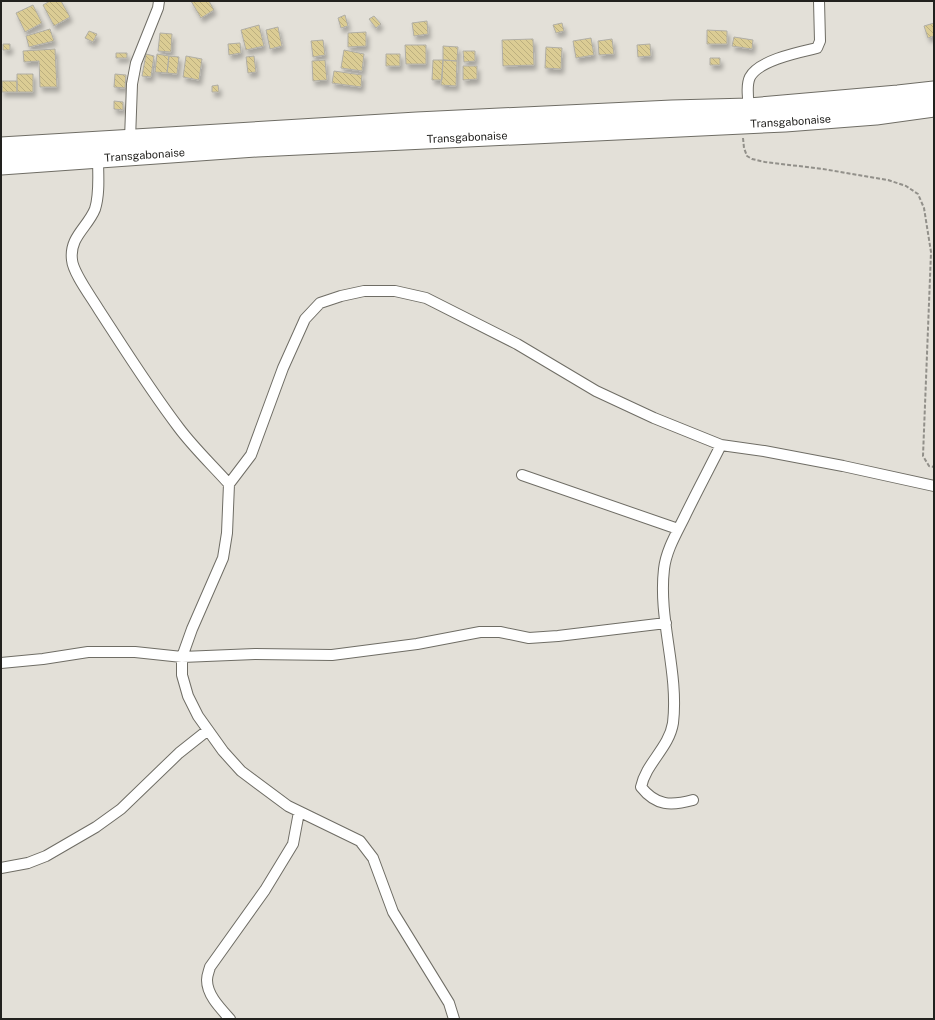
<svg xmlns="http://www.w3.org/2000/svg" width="935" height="1020" font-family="'Public Sans',sans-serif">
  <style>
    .building { fill: url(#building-back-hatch); stroke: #b0aea6; filter: url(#shadow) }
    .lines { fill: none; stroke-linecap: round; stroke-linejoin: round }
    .street-casing { stroke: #6f6d65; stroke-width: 12 }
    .highway-casing { stroke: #6f6d65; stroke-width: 21 }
    .path { stroke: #92908a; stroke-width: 2; stroke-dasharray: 4 2; stroke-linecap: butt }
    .street { stroke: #fff; stroke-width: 10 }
    .highway { stroke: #fff; stroke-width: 19 }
    .labels { text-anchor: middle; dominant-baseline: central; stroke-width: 4; stroke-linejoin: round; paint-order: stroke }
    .street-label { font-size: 11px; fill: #22211e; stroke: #fff }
  </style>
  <defs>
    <pattern id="building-back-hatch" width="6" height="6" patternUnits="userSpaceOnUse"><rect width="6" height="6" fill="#dbcc94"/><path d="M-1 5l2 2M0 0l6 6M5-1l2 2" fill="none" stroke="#bcaf7f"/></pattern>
    <filter id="shadow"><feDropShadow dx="2.5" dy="4.5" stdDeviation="2" flood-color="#0004"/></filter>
  </defs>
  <rect width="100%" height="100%" fill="#e3e0d8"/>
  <path class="building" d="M50 1H61L70 17 54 26 43 5Z
    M191 1H209L214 10 201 18Z
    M33 5 42 23 25 32 16 13Z
    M345 15 348 26 341 28 338 18Z
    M374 16 381 24 376 28 369 19Z
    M427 21 428 34 414 36 412 23Z
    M562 23 564 31 556 33 553 25Z
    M934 23V36L928 38 924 26Z
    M259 25 264 46 246 50 241 30Z
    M278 27 282 46 270 49 266 30Z
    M50 29 54 41 29 47 26 36Z
    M707 30 727 31V44H707Z
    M89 31 97 34 93 42 85 38Z
    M366 32V46L348 47V33Z
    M160 33 172 34 171 52 158 51Z
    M734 37 753 40 752 49 732 46Z
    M591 38 594 55 576 58 573 41Z
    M533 39 534 65 503 66 502 40Z
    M612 39 614 54 599 55 598 41Z
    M323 40 325 55 313 57 311 41Z
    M240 43 241 53 229 55 228 44Z
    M3 44H10V50H3Z
    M650 44 651 56 638 57 637 45Z
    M405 45H426V64H406Z
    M443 46 458 47 457 61 443 60Z
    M546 47 562 48 561 69 545 68Z
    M55 49 57 87H40L39 61 24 62 23 51Z
    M344 50 364 54 362 71 341 68Z
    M463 51H475V61L464 62Z
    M116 53H127V58H116Z
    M146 54 154 56 151 77 142 76Z
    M157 54 169 56 167 73 155 72Z
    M386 54H400V66H386Z
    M169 56 179 57 177 74 167 73Z
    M186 56 202 59 199 80 183 77Z
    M254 56 256 72 248 73 246 57Z
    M710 58H720V65H710Z
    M325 60 327 80 313 81 312 61Z
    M433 60H443L442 80H432Z
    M443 60 457 61 456 86 441 85Z
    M463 66H477V79L463 80Z
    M334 71 362 75 361 87 332 83Z
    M17 74H33V92H17Z
    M115 74 126 75 125 88 114 87Z
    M2 81H17V92H2Z
    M218 85 219 92H212V86Z
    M114 101 123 102V110L114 109Z"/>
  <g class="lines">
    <defs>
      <path id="street" d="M749 108C748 98 746 85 750 77 759 60 800 52 817 48L820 41 819 1
        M130 139 132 84 136 63 158 8 159 1
        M98 158C98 174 100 193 95 209 88 227 69 237 72 260 73 273 92 298 99 310 125 350 150 390 179 428 194 448 213 466 229 484L227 533 223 558 192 629 182 657V675L188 696 198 716 223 751 241 771 288 806 360 841 373 858 393 912 449 1003 454 1019
        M522 475 678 529
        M229 484 251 455 283 368 305 319 320 303 341 296 364 291H395L426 298 517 344 596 391 654 418 721 445 764 451 843 466 934 486
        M1 663 43 659 88 652H135L182 657 255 654 332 655 417 644 480 632H500L529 638 558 636 666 623
        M693 800C671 806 656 806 641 787 646 763 669 748 673 723 679 671 658 620 664 569 666 551 676 534 684 518 696 493 709 469 721 445
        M1 868 28 863 46 856 96 827 121 809 179 753 208 730
        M230 1019C220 1008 207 995 207 980 207 975 209 971 210 967L265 890 293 844 299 812"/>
      <g id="highway">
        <path d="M1 147 417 122 672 110 749 108 898 95 934 91"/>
        <path id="s1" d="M1 165 257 147 785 122 876 115 934 107"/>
      </g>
    </defs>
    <use href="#street" class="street-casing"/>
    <use href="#highway" class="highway-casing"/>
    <path class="path" d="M743 138 744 148 747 156 752 159 765 162 823 169 888 180 906 186 918 194 924 208 931 252 923 456 929 466 934 467"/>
    <use href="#street" class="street"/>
    <use href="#highway" class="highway"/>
  </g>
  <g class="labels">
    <g class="street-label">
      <text stroke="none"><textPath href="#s1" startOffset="791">Transgabonaise</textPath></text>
      <text stroke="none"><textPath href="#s1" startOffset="467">Transgabonaise</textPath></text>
      <text stroke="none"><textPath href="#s1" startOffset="144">Transgabonaise</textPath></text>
    </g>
  </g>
  <rect width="935" height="1020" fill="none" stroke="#22211e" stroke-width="4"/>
</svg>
